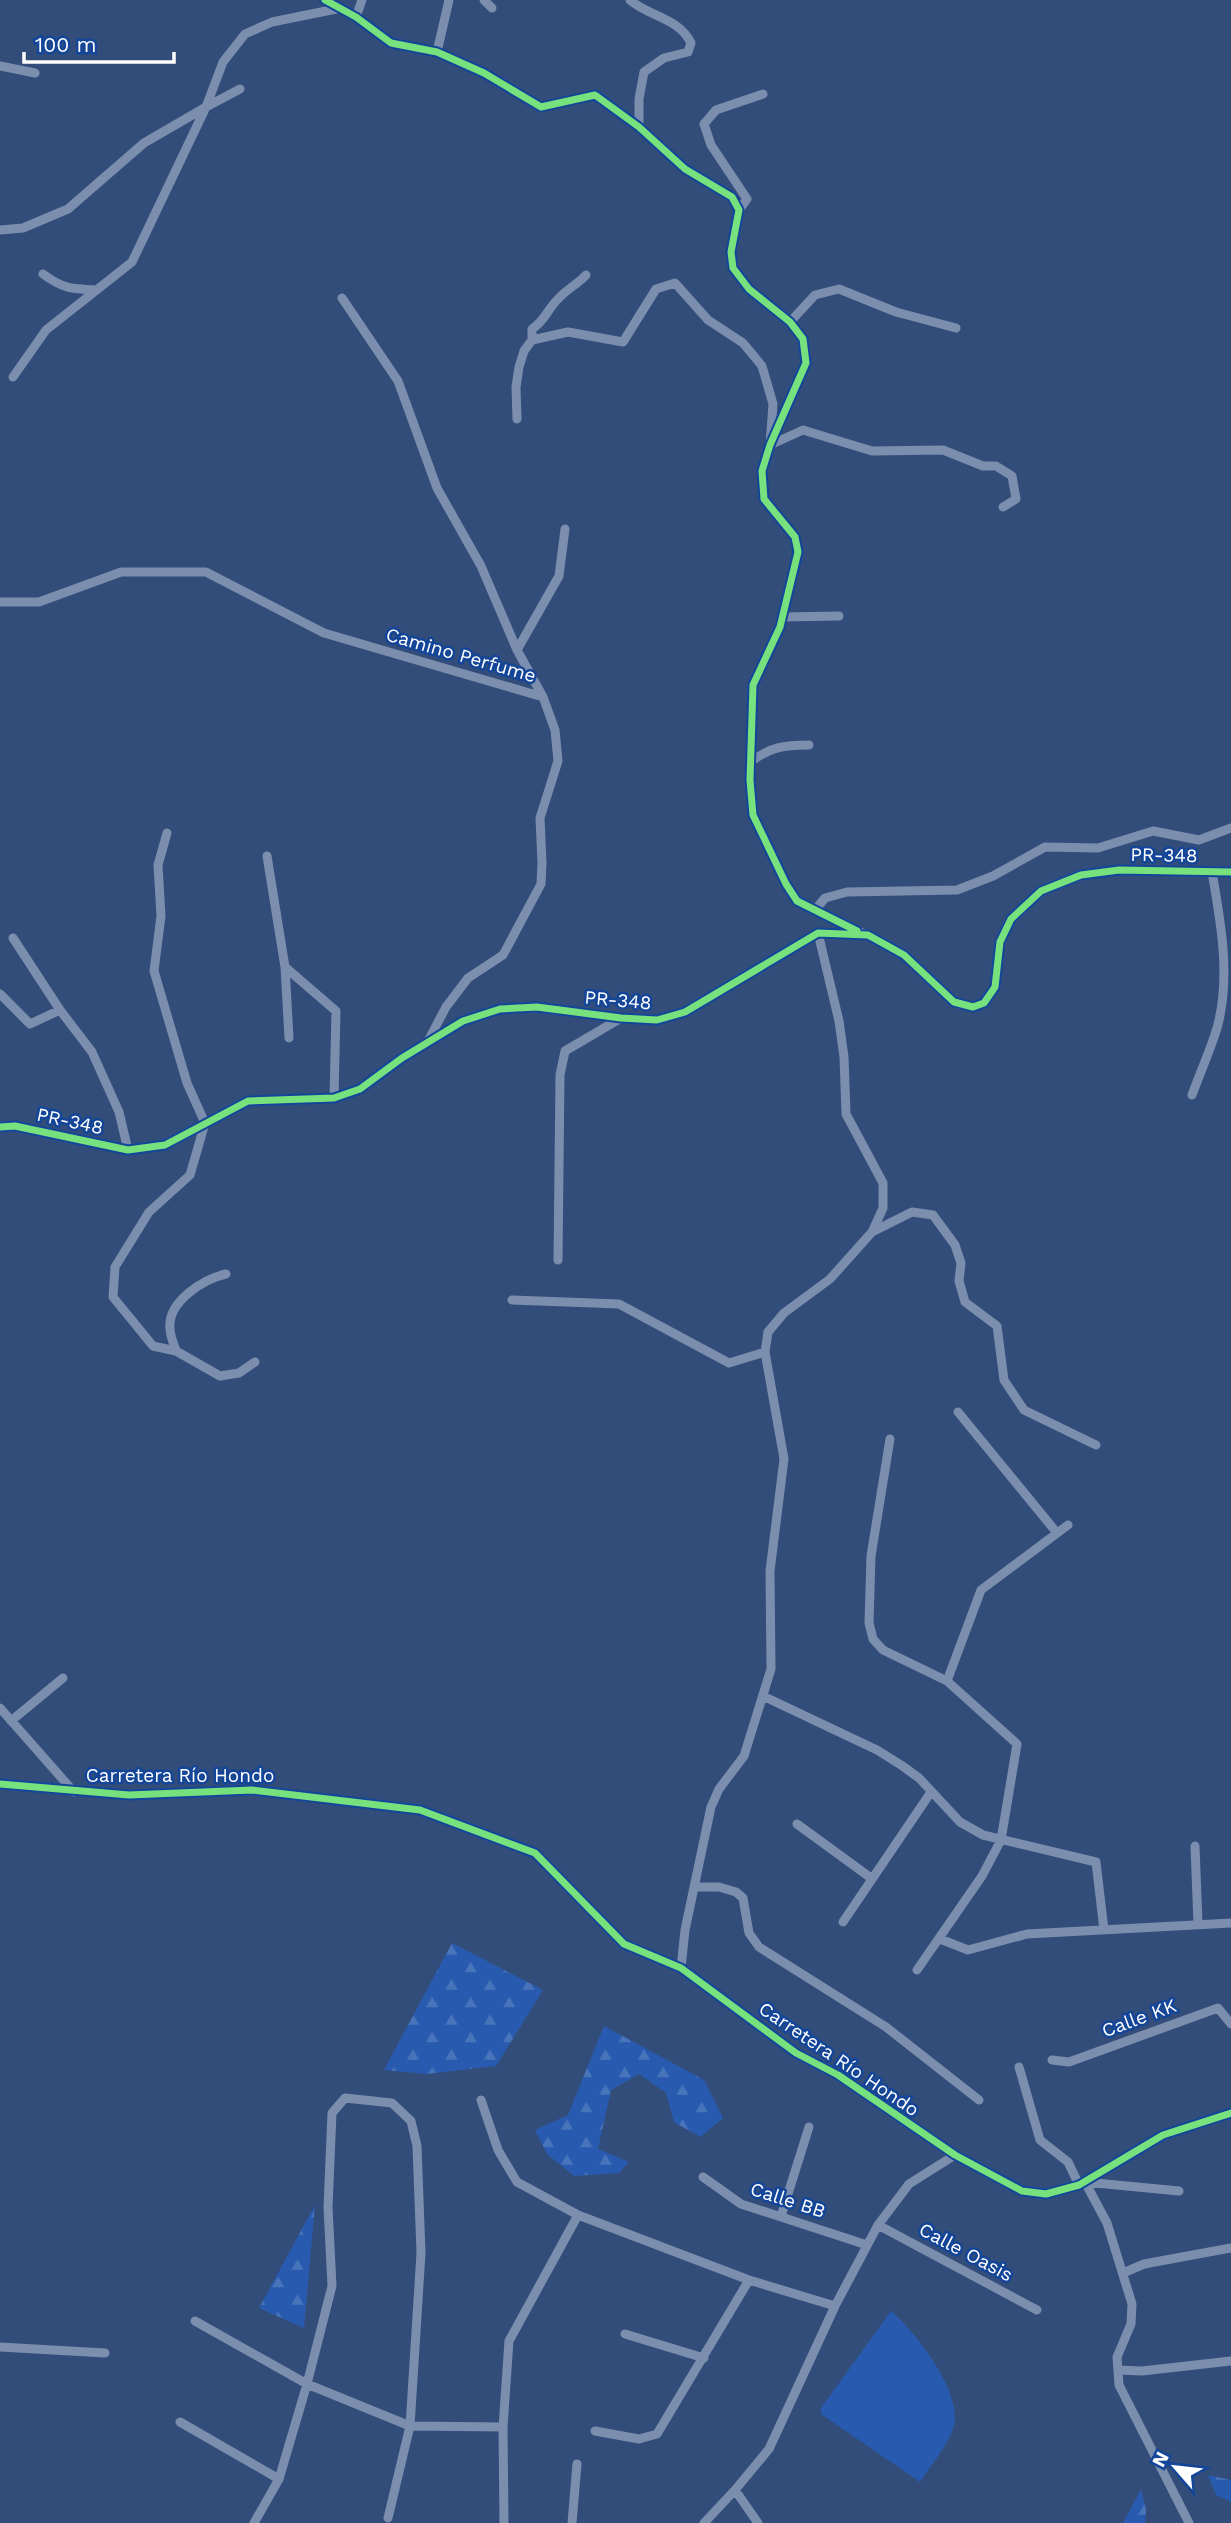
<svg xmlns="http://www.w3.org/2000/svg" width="1231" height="2523" font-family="'Work Sans',sans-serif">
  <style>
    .forest { fill: url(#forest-firs) }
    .pitch { fill: #285baf }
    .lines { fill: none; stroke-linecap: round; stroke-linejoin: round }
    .minor { stroke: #7c8ead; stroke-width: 9 }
    .tertiary { stroke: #7c8ead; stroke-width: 10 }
    .cycleway-casing { stroke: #134599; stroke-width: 11 }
    .cycleway { stroke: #77e17e; stroke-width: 7 }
    .labels { text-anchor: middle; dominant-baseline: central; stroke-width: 5; stroke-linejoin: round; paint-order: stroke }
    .street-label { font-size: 19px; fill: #fff; stroke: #134599 }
  </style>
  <defs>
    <pattern id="forest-firs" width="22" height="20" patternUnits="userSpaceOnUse" patternTransform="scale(1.75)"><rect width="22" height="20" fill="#285baf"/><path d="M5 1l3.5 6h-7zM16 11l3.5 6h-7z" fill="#4874bb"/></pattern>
  </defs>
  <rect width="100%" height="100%" fill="#324d7a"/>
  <path class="forest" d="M452 1943 543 1990 496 2066 427 2074 384 2070Z
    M604 2026 704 2080 723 2118 700 2137 674 2122 666 2093 639 2074 611 2090 598 2149 629 2162 619 2173 574 2176 547 2154 535 2130 568 2115Z
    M315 2205 304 2328 259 2308Z
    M1208 2475 1231 2480V2502L1216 2495Z
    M1141 2489 1146 2510 1145 2523H1123Z"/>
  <path class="pitch" d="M891 2311C916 2332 968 2398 952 2432 945 2449 930 2466 920 2482L821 2414V2408Z"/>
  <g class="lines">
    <path class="minor" d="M325 0 356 17 391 43 437 52 484 73 541 107 595 95 639 127 685 169 732 197 739 210 731 252 733 268 749 289 790 322 803 339 806 363 770 445 762 471 764 499 795 537 798 552 780 627 753 685 750 780 753 815 786 884 797 901 862 933
      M484 0 492 8
      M630 0C650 17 679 18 691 43L688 52 664 58 644 72 639 99V127
      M356 17 362 0
      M437 52 449 0
      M0 66 35 73
      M739 210 747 199 711 145 704 124 716 110 763 94
      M0 230 23 228 68 209 144 143 206 107 223 62 245 34 272 22 341 8
      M43 274C63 289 72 289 97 290
      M342 298 398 381 437 488 481 566 517 650 543 697 555 730 558 761 540 818 542 863 541 884 503 955 468 978 446 1007 427 1043
      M790 322 815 295 839 289 896 312 956 328
      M532 340V329C545 321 548 308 559 298 567 289 578 284 586 275
      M13 377 46 330 132 262 206 107 240 89
      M517 419 516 387 519 367 524 351 532 340 568 332 623 342 656 289 675 283 708 320 743 343 762 366 773 404 770 445 803 430 872 451 943 450 983 466H996L1012 476 1016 499 1003 507
      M0 602H39L121 572H206L324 633 543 697
      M782 617 839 616
      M517 650 559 576 565 529
      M751 762C769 747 785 745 809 745
      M167 833 158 865 161 916 154 971 187 1083 205 1123 190 1175 149 1212 115 1267 113 1297 153 1346 176 1351 220 1376 239 1373 255 1362
      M267 856 285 967 336 1011 334 1098
      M815 910 825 898 847 892 957 890 993 876 1045 847 1098 848 1153 831 1199 840 1231 828
      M13 938 60 1010 92 1052 119 1112 128 1150
      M285 967 289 1038
      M0 994 30 1024 60 1010
      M1192 1095C1200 1073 1210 1051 1217 1028 1231 978 1221 923 1212 872
      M872 1232 912 1212 933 1215 955 1245 961 1263 959 1281 965 1302 997 1326 1004 1380 1024 1410 1096 1445
      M558 1260 560 1075 565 1051 621 1018
      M512 1300 619 1304 729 1363 765 1352
      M176 1351C174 1344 170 1336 170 1329 167 1302 203 1279 226 1274
      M958 1412 1057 1533
      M890 1439 871 1556 869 1623 873 1639 883 1650 947 1681 1017 1744 1001 1840 982 1876 917 1970
      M947 1681 981 1590 1068 1525
      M763 1696 877 1750 901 1765 919 1778 960 1822 983 1835 1096 1862 1104 1930
      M0 1708 74 1792
      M11 1721 63 1678
      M797 1824 871 1878
      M1195 1846 1198 1924
      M696 1887H719L736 1892 743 1898 749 1933 759 1947 886 2027 979 2100
      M843 1922 931 1792
      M940 1939 968 1950 1027 1934 1231 1923
      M681 1968 685 1930 711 1807 719 1789 744 1756 771 1669 770 1571 784 1459 765 1352 768 1332 784 1313 830 1279 872 1232 883 1208V1183L846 1114 844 1057 839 1021 818 933
      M1052 2060 1069 2062 1218 2008 1231 2024
      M1019 2067 1040 2140 1068 2162 1079 2185
      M481 2100 498 2150 517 2182 578 2215 749 2280 835 2306
      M703 2177 741 2204 867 2245
      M1085 2182 1107 2223 1132 2304 1131 2324 1117 2357 1119 2385 1189 2523
      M1085 2182 1179 2191
      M781 2216 809 2127
      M878 2225 1037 2310
      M1123 2273 1144 2264 1231 2248
      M195 2321 307 2384 410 2426 503 2427
      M625 2334 704 2358
      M0 2347 105 2353
      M1118 2370 1142 2371 1231 2361
      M180 2422 279 2479
      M595 2431 639 2439 657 2434 749 2280
      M735 2490 758 2523
      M254 2523 279 2479 307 2384 332 2286 328 2207 332 2113 345 2098 392 2103 411 2121 417 2146 421 2253 410 2426 388 2518
      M504 2523 503 2427 509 2341 578 2215
      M572 2523 577 2464
      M704 2523 735 2490 769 2449 835 2306 878 2225 909 2184 955 2155"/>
    <path class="tertiary" d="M0 1127 15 1126 128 1150 165 1145 248 1101 334 1098 360 1089 402 1058 463 1021 500 1009 537 1007 621 1018 657 1020 685 1012 818 933 868 935 904 955 954 1002 973 1007 984 1003 995 987 1000 942 1011 919 1041 891 1081 875 1119 870 1231 872
      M0 1784 129 1795 252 1790 420 1810 535 1853 624 1944 681 1968 796 2053 838 2075 955 2155 1022 2191 1046 2194 1079 2185 1163 2135 1231 2113"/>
    <defs>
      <path id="cycleway" d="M325 0 356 17 391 43 437 52 484 73 541 107 595 95 639 127 685 169 732 197 739 210 731 252 733 268 749 289 790 322 803 339 806 363 770 445 762 471 764 499 795 537 798 552 780 627 753 685 750 780 753 815 786 884 797 901 857 931
        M0 1127 15 1126 128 1150 165 1145 248 1101 334 1098 360 1089 402 1058 463 1021 500 1009 537 1007 621 1018 657 1020 685 1012 818 933 868 935 904 955 954 1002 973 1007 984 1003 995 987 1000 942 1011 919 1041 891 1081 875 1119 870 1231 872
        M0 1784 129 1795 252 1790 420 1810 535 1853 624 1944 681 1968 796 2053 838 2075 955 2155 1022 2191 1046 2194 1079 2185 1163 2135 1231 2113"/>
    </defs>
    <use href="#cycleway" class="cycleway-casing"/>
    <use href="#cycleway" class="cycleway"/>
  </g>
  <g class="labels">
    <g class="street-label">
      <text transform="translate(461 655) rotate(16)">Camino Perfume</text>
      <text transform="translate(1164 855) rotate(1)">PR-348</text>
      <text transform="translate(618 1000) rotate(5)">PR-348</text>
      <text transform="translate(70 1121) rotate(12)">PR-348</text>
      <text x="180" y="1775">Carretera Río Hondo</text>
      <text transform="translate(1139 2018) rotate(-20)">Calle KK</text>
      <text transform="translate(839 2059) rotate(34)">Carretera Río Hondo</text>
      <text transform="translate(788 2200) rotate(18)">Calle BB</text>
      <text transform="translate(966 2252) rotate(28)">Calle Oasis</text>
    </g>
  </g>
  <g transform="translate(1175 2467) rotate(298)" stroke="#134599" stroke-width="5" paint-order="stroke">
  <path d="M0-5L12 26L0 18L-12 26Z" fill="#ffffff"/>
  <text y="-10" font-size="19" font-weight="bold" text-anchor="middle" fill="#ffffff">N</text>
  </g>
  <path d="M24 52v10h150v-10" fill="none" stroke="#ffffff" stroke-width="3.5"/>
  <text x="35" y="52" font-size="21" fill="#ffffff" stroke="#134599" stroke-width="5" paint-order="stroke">100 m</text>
</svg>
